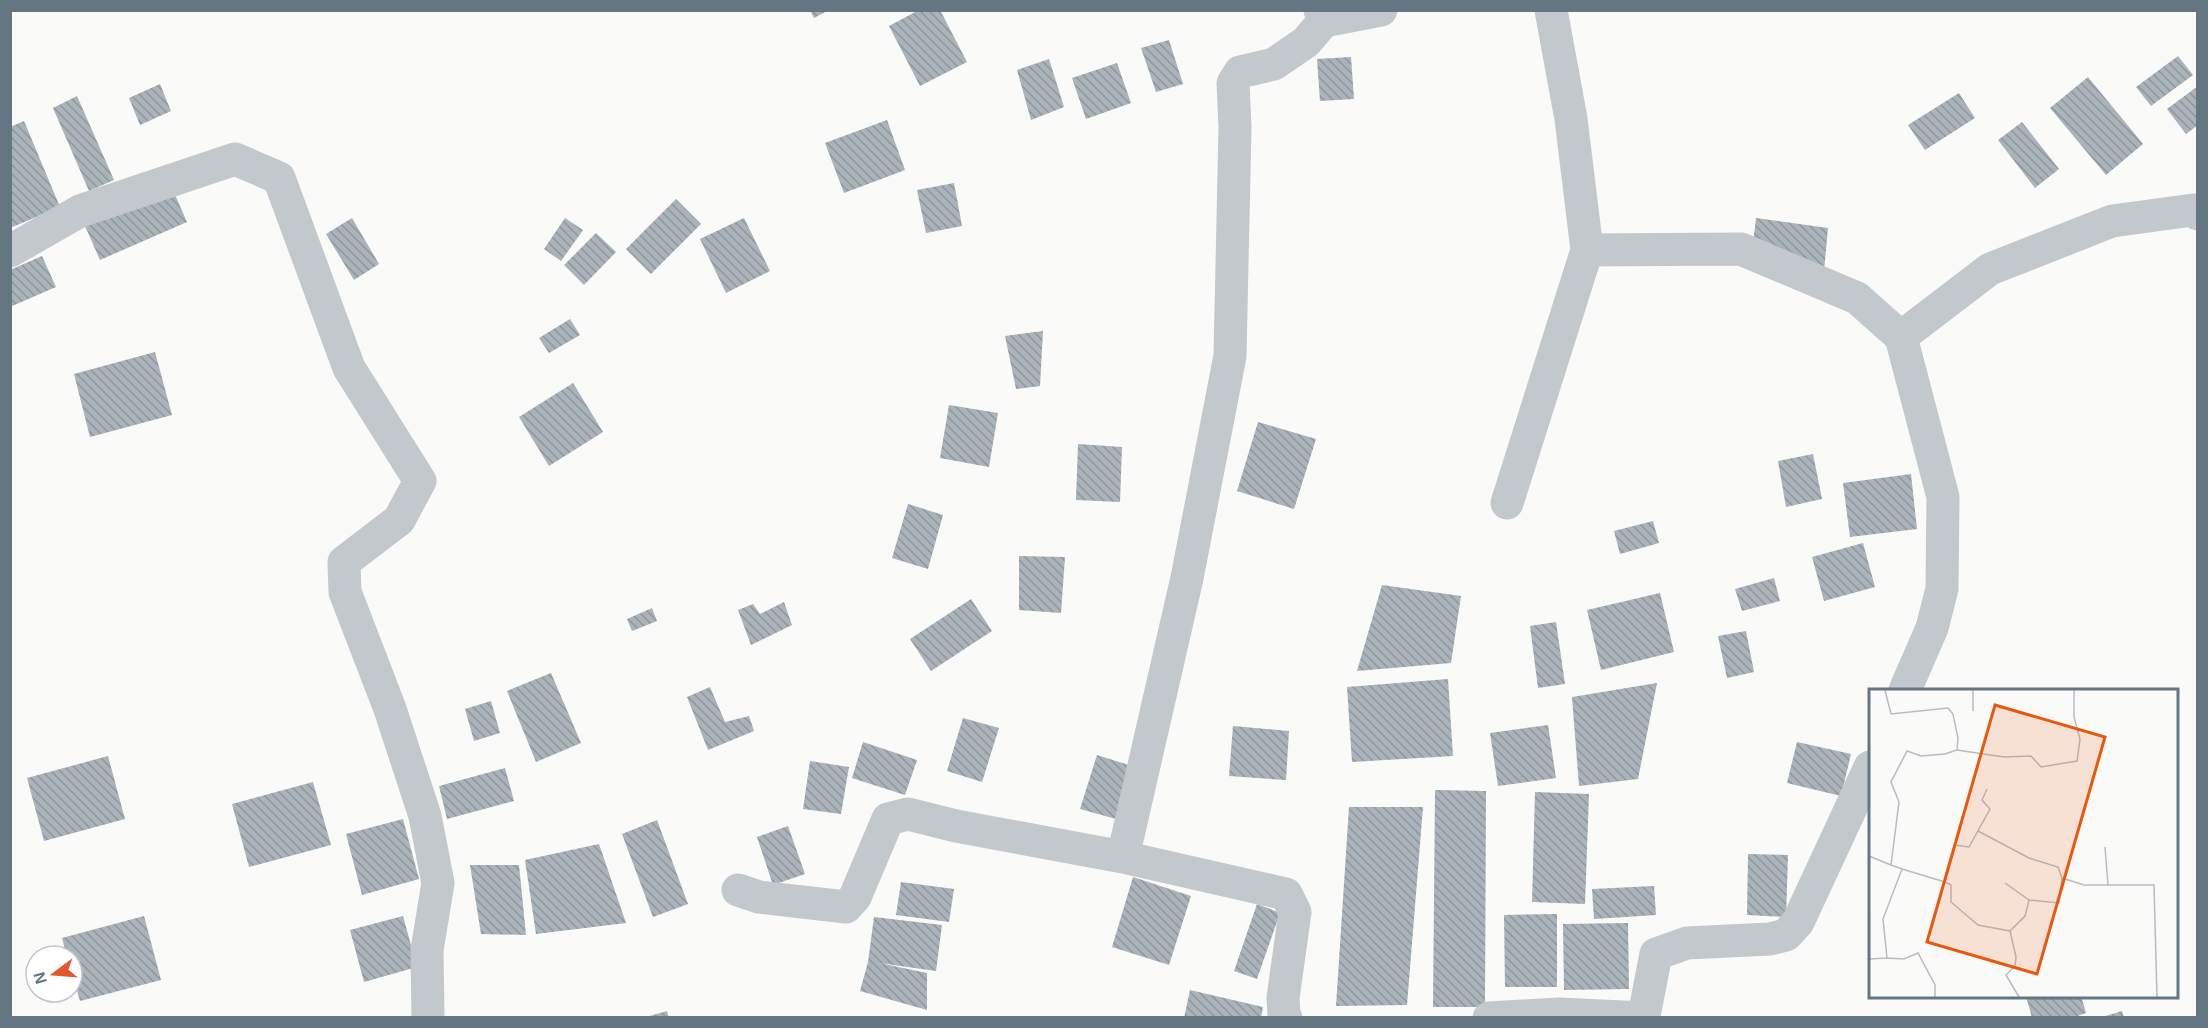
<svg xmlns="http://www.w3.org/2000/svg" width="2208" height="1028" font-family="Helvetica,sans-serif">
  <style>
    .building { fill: url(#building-back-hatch) }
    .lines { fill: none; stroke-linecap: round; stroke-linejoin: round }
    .street { stroke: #c3c8cc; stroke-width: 33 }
    .inset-road { fill: none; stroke: #b5bdc2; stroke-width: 1.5 }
    .view { fill: #e8590c; fill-opacity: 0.15; stroke: #e8590c; stroke-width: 3 }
    .inset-edge { fill: none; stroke: #657683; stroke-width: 3 }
  </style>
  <defs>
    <pattern id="building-back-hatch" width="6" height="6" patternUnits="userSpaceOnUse" patternTransform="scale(1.5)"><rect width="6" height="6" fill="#aab3b9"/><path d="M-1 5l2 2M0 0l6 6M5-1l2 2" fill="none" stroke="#8e969c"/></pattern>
  </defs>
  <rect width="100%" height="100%" fill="#fafaf8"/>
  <path class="building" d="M810 10H829L814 18Z
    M919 10H940L967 62 920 86 889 26Z
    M1169 40 1183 84 1156 92 1141 48Z
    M2178 56 2193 75 2151 106 2136 87Z
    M1351 57 1354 99 1320 101 1317 59Z
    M1049 59 1064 107 1031 120 1017 70Z
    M1117 63 1131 103 1086 119 1072 78Z
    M2088 77 2143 144 2106 175 2050 108Z
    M160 84 171 111 140 125 129 98Z
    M2198 86V125L2186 134 2167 109Z
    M1959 93 1975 118 1925 150 1908 125Z
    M77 96 114 180 89 191 53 108Z
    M887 120 905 170 844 193 825 143Z
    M24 121 60 207 10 228V127Z
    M2022 122 2059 169 2035 188 1998 140Z
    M954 183 962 226 926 233 917 190Z
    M172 188 187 222 100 260 85 226Z
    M676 199 701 224 651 274 626 249Z
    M352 218 379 264 354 280 326 234Z
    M565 218 583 230 561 261 544 249Z
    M744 218 770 271 726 293 700 239Z
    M1756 218 1828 228 1824 271 1752 252Z
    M596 233 616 252 584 285 564 265Z
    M42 256 56 287 10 307V270Z
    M570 319 580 335 549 353 539 338Z
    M1043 331 1040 386 1016 389 1005 336Z
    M155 352 172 415 90 437 74 374Z
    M573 383 603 432 549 466 519 417Z
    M949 405 998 413 989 467 940 458Z
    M1258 422 1316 439 1294 509 1237 491Z
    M1078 444 1122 447 1120 502 1076 500Z
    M1813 454 1822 499 1786 507 1778 461Z
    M1911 474 1917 529 1850 537 1843 483Z
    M908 504 943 515 928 569 892 558Z
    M1653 521 1659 543 1620 554 1614 531Z
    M1863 543 1875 587 1824 601 1812 557Z
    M1019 556 1065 557 1061 613 1019 610Z
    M1774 578 1780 601 1742 611 1735 589Z
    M1382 585 1461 596 1451 663 1357 671Z
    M1660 593 1674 652 1601 670 1587 610Z
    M971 599 992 631 931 671 910 639Z
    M784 602 792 625 751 645 738 610 753 604 760 614Z
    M652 608 657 621 632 631 627 619Z
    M1556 622 1565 684 1538 688 1530 626Z
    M1746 631 1754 672 1727 678 1718 636Z
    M551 673 581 743 536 762 507 691Z
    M1448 679 1453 756 1352 762 1347 687Z
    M1657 683 1638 779 1579 786 1572 697Z
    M710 687 725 722 749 716 754 731 708 750 687 697Z
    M491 701 500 733 474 741 465 709Z
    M963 718 999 728 982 782 947 771Z
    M1548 725 1556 778 1498 786 1490 733Z
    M1233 726 1289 731 1286 780 1229 776Z
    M863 742 917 760 905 795 852 778Z
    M1797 742 1851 754 1841 796 1787 783Z
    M1097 755 1132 766 1116 819 1080 809Z
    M108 756 125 819 44 841 27 778Z
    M810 761 849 767 841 814 803 809Z
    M505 768 514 801 447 819 439 786Z
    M313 782 331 845 249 867 232 804Z
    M1435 790 1486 791 1485 1007H1433Z
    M1535 792 1589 794 1585 904 1532 902Z
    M1349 807H1423L1407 1005 1336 1006Z
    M403 819 419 879 362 895 346 834Z
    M657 820 688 904 653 917 622 834Z
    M788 826 805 874 773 885 757 837Z
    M599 844 626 923 536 934 525 860Z
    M1748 854 1788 855 1786 917 1747 915Z
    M470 865H519L526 935 481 934Z
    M1133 877 1191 896 1169 965 1112 947Z
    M901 882 954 889 949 922 896 915Z
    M1654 886 1656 915 1594 919 1592 889Z
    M1257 904 1280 913 1257 979 1234 971Z
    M1557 914V987H1505L1504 915Z
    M144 916 161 980 80 1001 72 974V956H67L62 938Z
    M403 916 417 967 364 982 350 930Z
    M874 917 942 925 936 971 879 963 927 973V1010L860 991 868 962Z
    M1628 923 1629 989 1564 990 1563 924Z
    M1190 990 1263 1007 1261 1018H1184Z
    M2026 996H2081L2086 1013 2072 1018H2032Z
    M667 1011 669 1018H646V1017Z
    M2122 1011 2124 1018H2102V1017Z"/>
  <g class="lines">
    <path class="street" d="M1320 10 1324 21 1381 10
      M1551 10 1571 119 1587 250 1741 249 1857 298 1901 337
      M10 251 80 211 235 159 279 178 349 368 420 481 399 520 344 562 345 592 390 709 425 816 438 883 427 950 428 1018
      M1507 503 1587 250
      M1905 690 1932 628 1942 589 1943 497 1901 337 1990 269 2112 221 2193 210 2198 214
      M1123 857 1187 578 1230 356 1235 127 1233 83 1240 72 1274 64 1306 42 1324 21
      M738 890 759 897 846 907 855 897 888 819 908 814 956 826 1123 857 1286 894 1295 912 1283 998 1284 1016 1286 1018
      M1644 1016 1656 954 1687 943 1770 939 1786 935 1798 922 1870 767
      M1489 1018 1559 1014 1644 1018"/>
  </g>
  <g transform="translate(1869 689)">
    <rect width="309" height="309" fill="#fafaf8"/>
    <path class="inset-road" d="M104 22V1M88 61 135 68 162 67 172 78 208 72 211 50 205 28V1M109 142 160 169 189 178 193 189M236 158 239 196M0 167 22 176M33 180 76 193 86 156 100 158 121 120 113 111 118 100M76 193 82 196V213L109 236 141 242 147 268 146 277 137 286 150 308M136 194 160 211M141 242 156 227 160 211 190 214 193 189 215 196H285L288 308M18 269 35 270 49 264 66 296V308M0 270 18 269 14 230 33 180 22 176 30 113 22 93 38 62 52 67 76 65 88 61 89 49 84 25 79 19 22 25 16 1"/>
    <path class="view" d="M126 16 236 48 168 285 58 253Z"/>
    <rect width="309" height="309" class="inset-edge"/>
  </g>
  <rect width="2208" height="1028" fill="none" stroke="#657683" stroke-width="24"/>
  <g transform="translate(54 974) rotate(254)"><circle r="28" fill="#ffffff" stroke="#c1c8cd" stroke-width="1.5"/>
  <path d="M0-4.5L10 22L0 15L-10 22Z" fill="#e4572e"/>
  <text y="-9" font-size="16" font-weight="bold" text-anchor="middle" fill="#657683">N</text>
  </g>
</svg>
